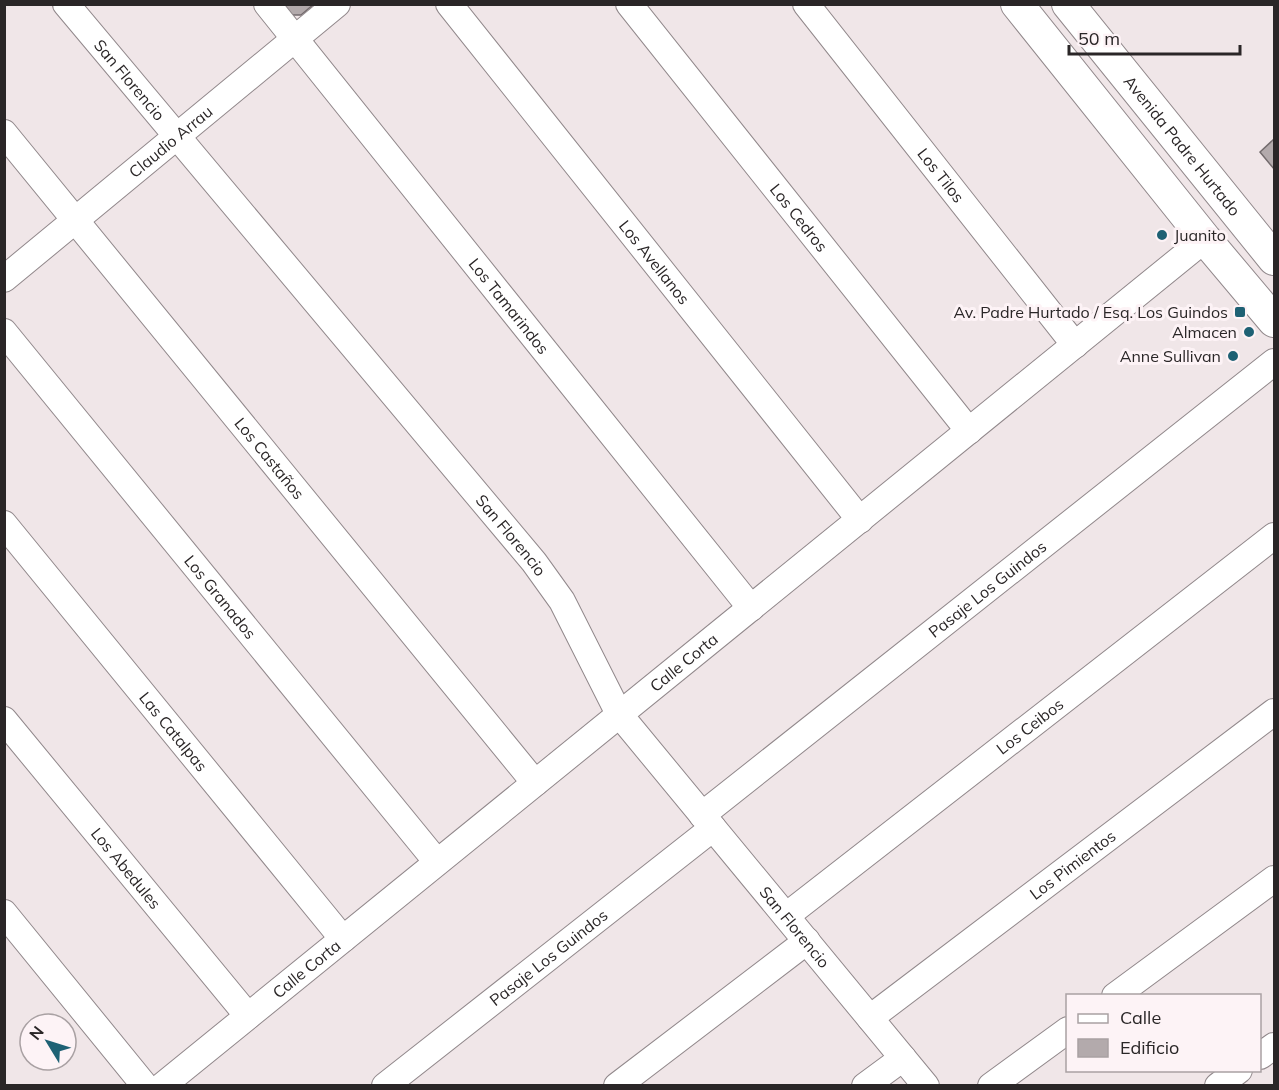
<svg xmlns="http://www.w3.org/2000/svg" width="1279" height="1090" font-family="Mulish,sans-serif">
  <style>
    .building { fill: #b3aaac; stroke: #736b6d; stroke-width: 1.5 }
    .lines { fill: none; stroke-linecap: round; stroke-linejoin: round }
    .minor-casing { stroke: #91888b; stroke-width: 28 }
    .major-casing { stroke: #91888b; stroke-width: 34 }
    .minor { stroke: #fff; stroke-width: 26 }
    .major { stroke: #fff; stroke-width: 32 }
    .poi-dot { fill: #1e6174; stroke: #fdf3f6; stroke-width: 2 }
    .labels { text-anchor: middle; dominant-baseline: central; stroke-width: 6; stroke-linejoin: round; paint-order: stroke }
    .street-label { font-size: 16px; fill: #2a2627; stroke: #fdf3f6 }
    .poi-label { font-size: 16px; fill: #2a2627; stroke: #fdf3f6; text-anchor: end }
  </style>
  <rect width="100%" height="100%" fill="#f0e6e8"/>
  <path class="building" d="M283 4H314L301 15H291Z
    M1274 139V169L1260 152Z"/>
  <g class="lines">
    <defs>
      <g id="minor">
        <path id="s1" d="M66 4 534 562 562 601 619 714 926 1086"/>
        <path id="s2" d="M267 4 751 608"/>
        <path id="s3" d="M449 4 860 520"/>
        <path id="s4" d="M629 4 969 431"/>
        <path id="s5" d="M806 4 1075 345"/>
        <path id="s6" d="M4 133 535 783"/>
        <path id="s7" d="M4 279 337 4"/>
        <path id="s8" d="M4 332 437 862"/>
        <path id="s9" d="M4 524 343 939"/>
        <path id="s10" d="M4 720 248 1016"/>
        <path id="s11" d="M702 815 1274 362"/>
        <path d="M4 913 145 1086"/>
        <path id="s12" d="M786 916 1274 536"/>
        <path d="M1115 996 1274 879"/>
        <path id="s13" d="M870 1018 1274 712"/>
        <path d="M1260 1056 1274 1046"/>
        <path id="s14" d="M162 1086 1205 239"/>
        <path id="s15" d="M385 1086 713 828"/>
        <path d="M617 1086 807 941"/>
        <path d="M865 1086 903 1058"/>
        <path d="M991 1086 1068 1030"/>
        <path d="M1218 1086 1239 1070"/>
      </g>
      <g id="major">
        <path d="M1017 4 1205 239 1274 321"/>
        <path id="s16" d="M1068 4 1274 259"/>
      </g>
    </defs>
    <use href="#minor" class="minor-casing"/>
    <use href="#major" class="major-casing"/>
    <use href="#minor" class="minor"/>
    <use href="#major" class="major"/>
  </g>
  <g class="poi-dot">
    <circle cx="1162" cy="235" r="6"/>
    <rect x="1234" y="306" width="12" height="12" rx="3"/>
    <circle cx="1249" cy="332" r="6"/>
    <circle cx="1233" cy="356" r="6"/>
  </g>
  <g class="labels">
    <g class="street-label">
      <text stroke="none"><textPath href="#s1" startOffset="99">San Florencio</textPath></text>
      <text stroke="none"><textPath href="#s7" startOffset="216">Claudio Arrau</textPath></text>
      <text stroke="none"><textPath href="#s16" startOffset="182">Avenida Padre Hurtado</textPath></text>
      <text stroke="none"><textPath href="#s5" startOffset="218">Los Tilos</textPath></text>
      <text stroke="none"><textPath href="#s4" startOffset="273">Los Cedros</textPath></text>
      <text stroke="none"><textPath href="#s3" startOffset="330">Los Avellanos</textPath></text>
      <text stroke="none"><textPath href="#s2" startOffset="387">Los Tamarindos</textPath></text>
      <text stroke="none"><textPath href="#s6" startOffset="420">Los Castaños</textPath></text>
      <text stroke="none"><textPath href="#s1" startOffset="693">San Florencio</textPath></text>
      <text stroke="none"><textPath href="#s11" startOffset="364">Pasaje Los Guindos</textPath></text>
      <text stroke="none"><textPath href="#s8" startOffset="342">Los Granados</textPath></text>
      <text stroke="none"><textPath href="#s14" startOffset="672">Calle Corta</textPath></text>
      <text stroke="none"><textPath href="#s12" startOffset="309">Los Ceibos</textPath></text>
      <text stroke="none"><textPath href="#s9" startOffset="268">Las Catalpas</textPath></text>
      <text stroke="none"><textPath href="#s13" startOffset="254">Los Pimientos</textPath></text>
      <text stroke="none"><textPath href="#s10" startOffset="192">Los Abedules</textPath></text>
      <text stroke="none"><textPath href="#s1" startOffset="1179">San Florencio</textPath></text>
      <text stroke="none"><textPath href="#s15" startOffset="208">Pasaje Los Guindos</textPath></text>
      <text stroke="none"><textPath href="#s14" startOffset="186">Calle Corta</textPath></text>
    </g>
    <g class="poi-label">
      <text x="1174" y="235" text-anchor="start">Juanito</text>
      <text x="1228" y="312">Av. Padre Hurtado / Esq. Los Guindos</text>
      <text x="1237" y="332">Almacen</text>
      <text x="1221" y="356">Anne Sullivan</text>
    </g>
  </g>
  <rect width="1279" height="1090" fill="none" stroke="#2a2627" stroke-width="12"/>
  <rect x="1066" y="994" width="195" height="78" fill="#fdf3f6" stroke="#a9a1a3" stroke-width="1.5"/>
  <rect x="1078" y="1014" width="30" height="9" fill="#ffffff" stroke="#a9a1a3" stroke-width="1.5"/>
  <text x="1120" y="1024" font-size="18" fill="#2a2627">Calle</text>
  <rect x="1078" y="1039" width="30" height="18" fill="#b3aaac" stroke="#a9a1a3" stroke-width="1.5"/>
  <text x="1120" y="1054" font-size="18" fill="#2a2627">Edificio</text>
  <g transform="translate(48 1042) rotate(308)"><circle r="28" fill="#fdf3f6" stroke="#a9a1a3" stroke-width="1.5"/>
  <path d="M0-4.5L10 22L0 15L-10 22Z" fill="#1e6174"/>
  <text y="-9" font-size="16" font-weight="bold" text-anchor="middle" fill="#2a2627">N</text>
  </g>
  <path d="M1069 45v9h171v-9" fill="none" stroke="#2a2627" stroke-width="3"/>
  <text x="1078" y="45" font-size="18" fill="#2a2627" stroke="#fdf3f6" stroke-width="4.5" paint-order="stroke">50 m</text>
</svg>
